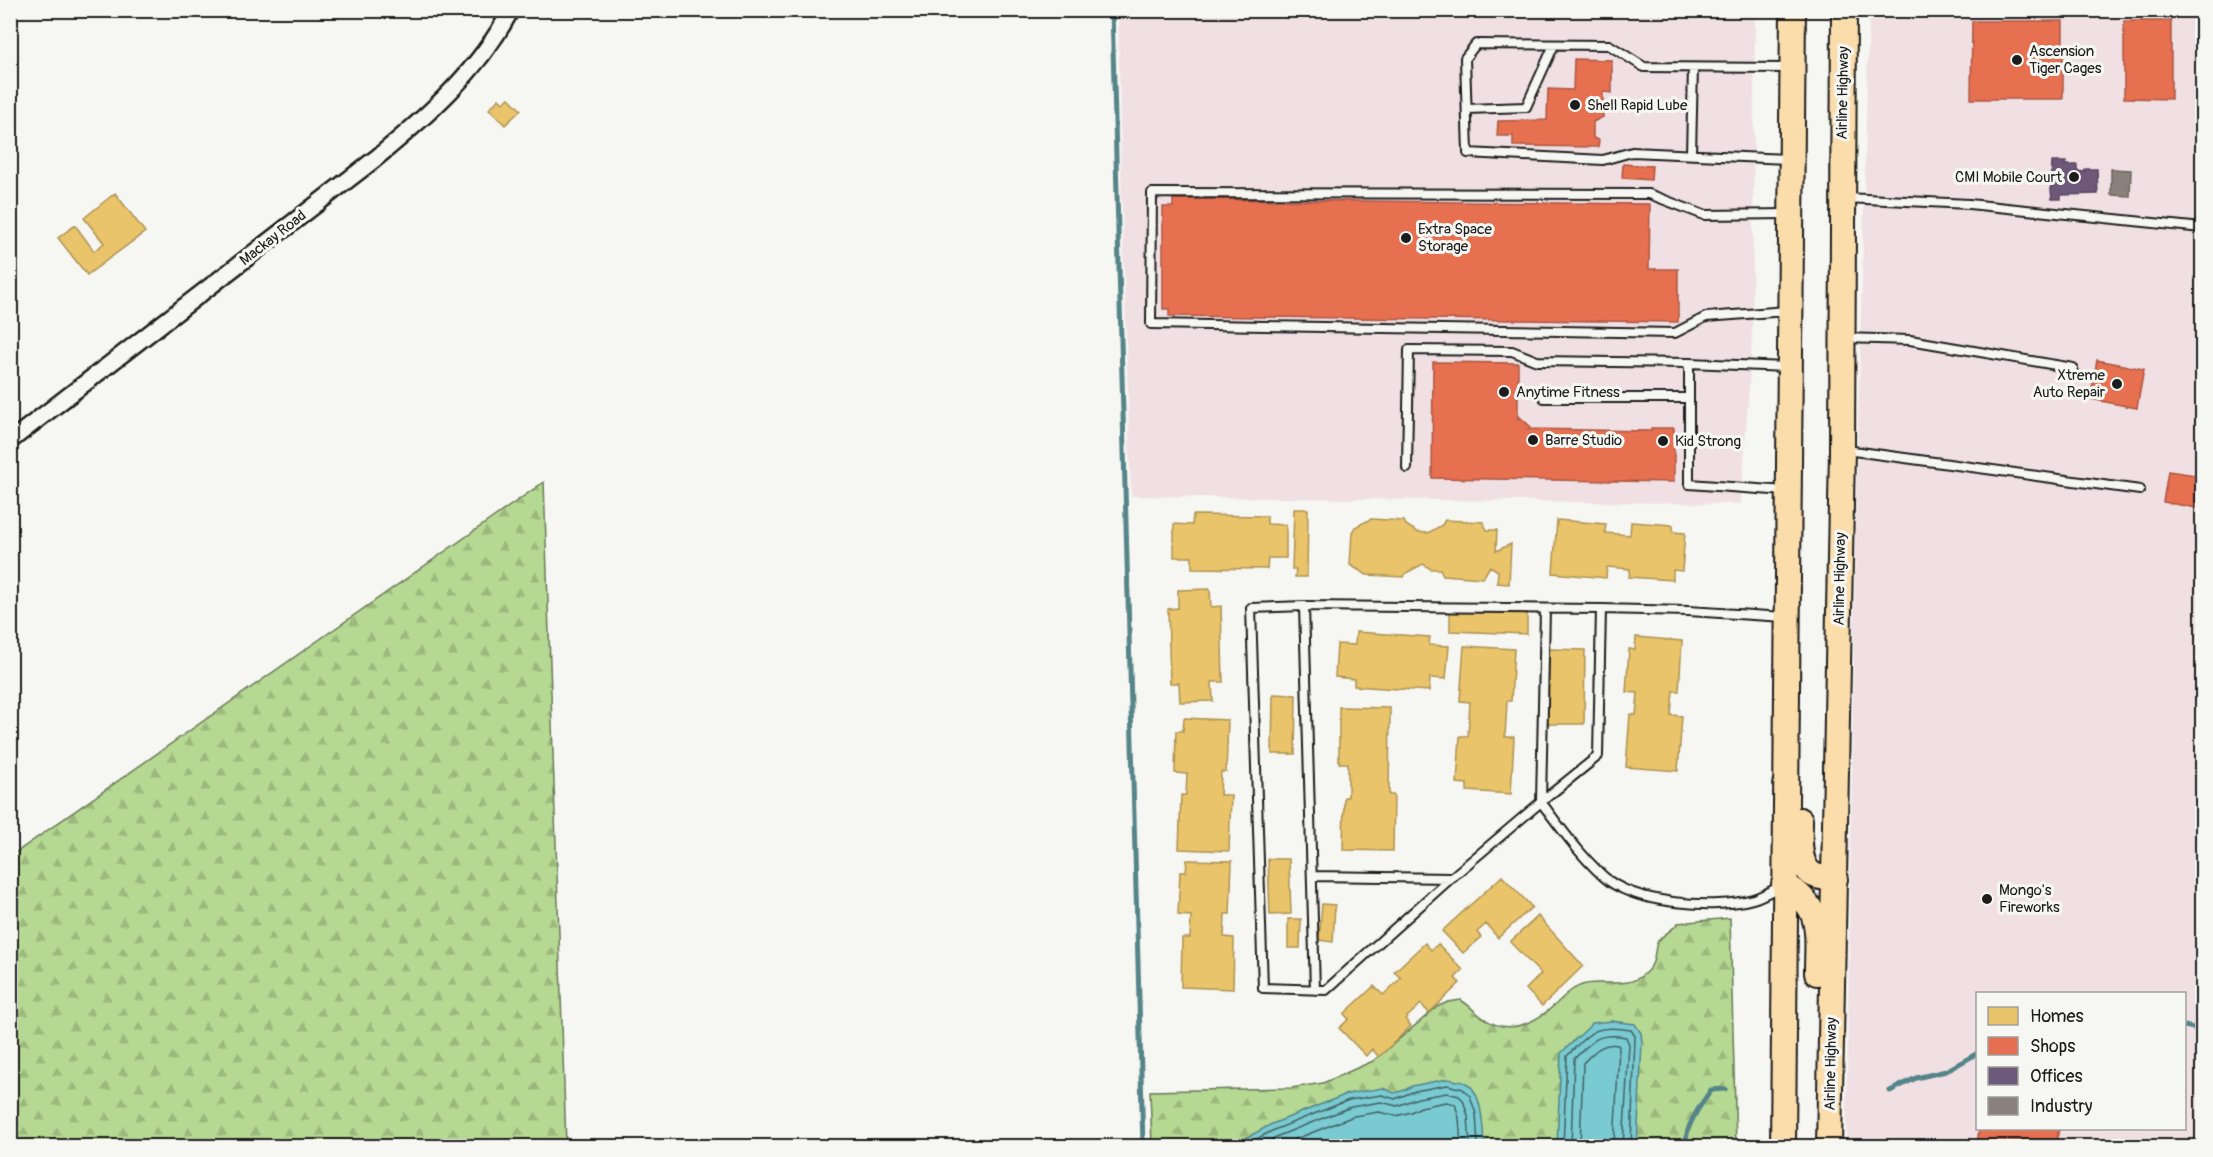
<svg xmlns="http://www.w3.org/2000/svg" width="2213" height="1157" font-family="Pangolin,sans-serif">
  <style>
    .built { fill: #f0e0e4; fill-rule: evenodd }
    .forest { fill: url(#forest-firs); stroke: #687a57; stroke-width: 1.5 }
    .water { fill: #79cad1; stroke: #548489; stroke-width: 1.5 }
    .homes { fill: #e9c46a; stroke: #ac9253; stroke-width: 1.5 }
    .shops { fill: #e76f51; stroke: #aa5641; stroke-width: 1.5 }
    .offices { fill: #6d597a; stroke: #55475e; stroke-width: 1.5 }
    .industry { fill: #8a817c; stroke: #69635f; stroke-width: 1.5 }
    .lines { fill: none; stroke-linecap: round; stroke-linejoin: round }
    .shore { stroke: #416264; stroke-width: 1.5 }
    .stream { stroke: #548489; stroke-width: 5 }
    .service-casing { stroke: #1c1c1c; stroke-width: 12 }
    .minor-casing { stroke: #1c1c1c; stroke-width: 20 }
    .trunk-casing { stroke: #1c1c1c; stroke-width: 28 }
    .service { stroke: #f6f6f2; stroke-width: 8 }
    .minor { stroke: #f6f6f2; stroke-width: 15 }
    .trunk { stroke: #fbddab; stroke-width: 24 }
    .poi-dot { fill: #1c1c1c; stroke: #f6f6f2; stroke-width: 2 }
    .labels { text-anchor: middle; dominant-baseline: central; stroke-width: 6; stroke-linejoin: round; paint-order: stroke }
    .poi-label { font-size: 15px; fill: #1c1c1c; stroke: #f6f6f2; text-anchor: start }
    .street-label { font-size: 15px; fill: #1c1c1c; stroke: #f6f6f2 }
  </style>
  <defs>
    <pattern id="forest-firs" width="22" height="20" patternUnits="userSpaceOnUse" patternTransform="scale(1.5)"><rect width="22" height="20" fill="#b5d892"/><path d="M5 1l3.5 6h-7zM16 11l3.5 6h-7z" fill="#9bb97d"/></pattern>
  </defs>
  <rect width="100%" height="100%" fill="#f6f6f2"/>
  <filter id="ink" filterUnits="userSpaceOnUse"><feTurbulence type="fractalNoise" baseFrequency=".0167" numOctaves="2"/><feDisplacementMap in="SourceGraphic" scale="12" xChannelSelector="R" yChannelSelector="G"/><feConvolveMatrix kernelMatrix="1 2 1 2 8 2 1 2 1" color-interpolation-filters="sRGB"/></filter>
  <g filter="url(#ink)">
    <path class="built" d="M1118 11H1755L1752 342 1741 504 1131 496 1121 173Z
      M1869 11H2202V1146H1846L1856 502ZM1978 994H2184V1128H1978Z"/>
    <path class="forest" d="M544 482 566 1146H11V856Z
      M1730 918 1736 1146H1152L1150 1091 1291 1088 1323 1083 1373 1061 1437 1007 1448 1002 1461 1000C1469 1005 1475 1012 1482 1017 1508 1037 1535 1023 1556 1004 1564 996 1574 986 1586 984 1605 980 1628 989 1644 974 1659 961 1652 952 1658 941 1661 936 1673 930 1678 923Z"/>
    <path class="water" d="M1611 1021 1635 1024 1641 1033 1642 1043 1637 1146H1557L1561 1053 1593 1023Z
      M1447 1079C1453 1080 1461 1081 1466 1083 1483 1092 1483 1130 1484 1146H1231L1272 1124 1347 1094 1383 1088 1394 1093 1405 1090 1412 1086Z"/>
    <path class="homes" d="M509 98 521 110 505 125 489 109 499 99 503 103Z
      M115 193 145 232 87 275 58 238 75 225 94 251 104 243 84 218Z
      M1294 509H1308L1307 577H1295L1296 569H1292Z
      M1193 515 1267 516V524L1286 525V558H1268L1267 569 1192 568V557H1174V524L1192 525Z
      M1371 519 1404 521 1406 525 1417 532 1428 533 1442 525 1445 520 1483 522 1487 530H1497L1496 551 1511 544 1509 584 1497 583 1498 571 1490 566 1483 578 1443 575 1440 569H1431L1423 564 1406 573 1404 577 1367 575 1350 565 1352 532 1355 527Z
      M1557 520 1606 524 1605 533 1630 535 1631 522 1673 525V532L1685 533 1682 571 1673 570V580L1629 577 1630 569 1607 567 1606 578 1553 573Z
      M1210 589 1211 607 1221 606 1223 682H1212L1213 701 1180 702 1179 683H1170L1168 609 1178 608V590Z
      M1450 611 1527 613V634L1450 631Z
      M1356 632 1430 637 1429 645 1449 646 1446 679 1430 678 1429 691 1354 686V679L1335 677 1337 644 1355 645Z
      M1636 637 1682 641 1679 691H1673L1671 715 1682 716 1678 771 1626 767 1630 714 1636 715 1638 693 1626 692 1629 649 1635 650Z
      M1464 646 1514 649 1511 701H1507L1505 737H1514L1511 794 1467 791V784L1457 783 1460 736H1468L1470 702 1460 701Z
      M1549 649 1585 650 1584 724H1548Z
      M1273 694 1296 695 1295 754H1272Z
      M1339 707 1390 708 1389 795H1394L1393 851 1343 850 1344 797H1348V763H1339Z
      M1184 718 1228 720 1226 772H1221L1220 795H1231L1229 851 1179 849 1181 795H1186L1187 774 1175 773 1176 731H1183Z
      M1268 859H1289L1291 914 1270 915Z
      M1187 860 1232 861 1230 914H1225L1224 937 1234 938 1233 989 1181 987 1182 938H1190L1191 916 1178 915 1180 872H1186Z
      M1502 876 1532 907 1498 938 1486 924 1477 932 1481 937 1463 953 1442 931Z
      M1322 904 1335 905 1333 942 1319 940Z
      M1538 916 1583 966 1542 1006 1526 989 1541 974 1510 942Z
      M1288 919H1301L1300 948H1288Z
      M1425 943 1431 950 1438 944 1463 970 1455 978 1460 983 1429 1013 1421 1004 1405 1019 1411 1026 1379 1057 1372 1049 1366 1056 1339 1028 1349 1019 1344 1014 1374 986 1383 995 1401 978 1394 972Z"/>
    <path class="shops" d="M1972 21H2063V99H1971Z
      M2124 21H2171V99L2124 98Z
      M1574 59 1612 60V93L1603 92V117L1593 122V138L1599 140 1598 147 1513 146V136H1497L1498 121 1547 120 1548 89 1573 90Z
      M1623 164 1652 166 1651 180 1622 178Z
      M1173 199 1650 204 1649 269H1678V322L1169 316V309H1163V207H1173Z
      M2097 360 2144 369 2137 408 2090 399Z
      M1433 362 1518 363V419L1520 417 1531 427 1528 429 1651 431V428H1674V482L1432 478Z
      M2168 471 2202 476V509L2163 502Z
      M1979 1128H2059L2056 1146H1977Z"/>
    <path class="offices" d="M2052 162H2066L2065 165H2077V171L2085 172V169H2097L2098 194 2061 195V199H2052L2050 181H2051Z"/>
    <path class="industry" d="M2111 169 2131 170 2130 196 2111 195Z"/>
    <g class="lines">
      <path class="shore" d="M1243 1146 1274 1130 1349 1100 1382 1095 1395 1099 1415 1091 1447 1085 1463 1089 1470 1096 1476 1114 1478 1146
        M1259 1146 1278 1136 1351 1107 1381 1102 1397 1106 1418 1098 1447 1093 1459 1096 1463 1100 1468 1116 1470 1146
        M1278 1146 1354 1116 1379 1112 1396 1116 1411 1112 1421 1107 1446 1102 1455 1104 1459 1118 1461 1146
        M1563 1146 1567 1056C1591 1031 1595 1024 1631 1030L1635 1036 1631 1146
        M1571 1146 1574 1059C1593 1040 1598 1032 1626 1037L1629 1044 1623 1146
        M1580 1146 1583 1063C1593 1053 1602 1042 1618 1045L1619 1047 1614 1146"/>
      <path class="stream" d="M1112 10 1143 1146
        M2184 1026 2194 1028 2202 1025
        M1890 1091 1916 1078 1946 1071 1978 1053
        M1686 1146C1684 1127 1700 1106 1711 1090L1725 1089"/>
      <defs>
        <path id="service" d="M1467 109 1526 107 1554 45
          M1691 154 1693 68
          M1789 159 1632 152 1603 160 1468 153 1465 58 1476 44 1609 45 1644 67 1791 68
          M1845 198 1969 204 2202 228
          M1788 311 1706 317 1675 333 1151 324 1152 193 1649 194 1704 215 1788 214
          M1844 338 1910 340 2073 368
          M1544 398H1689
          M1846 450 2140 490
          M1407 468 1409 350 1512 351 1537 361 1689 363
          M1786 491 1689 484V363L1788 367
          M1304 606 1315 990
          M1545 609 1541 802 1451 878 1326 990 1263 988 1251 608 1304 606 1601 609 1598 756 1541 802C1560 827 1579 854 1603 876 1633 904 1714 910 1753 899 1763 896 1773 890 1782 885
          M1601 609 1688 611 1785 617
          M1312 876 1451 878"/>
        <path id="minor" d="M10 441 375 159C427 116 478 72 511 10"/>
        <path id="trunk" d="M1800 820C1800 836 1797 864 1812 874 1818 878 1828 878 1835 879
          M1784 884C1824 908 1817 932 1817 973
          M1783 1146 1793 10
          M1829 1146 1842 450 1844 10"/>
      </defs>
      <use href="#service" class="service-casing"/>
      <use href="#minor" class="minor-casing"/>
      <use href="#trunk" class="trunk-casing"/>
      <use href="#service" class="service"/>
      <use href="#minor" class="minor"/>
      <use href="#trunk" class="trunk"/>
    </g>
  </g>
  <g class="poi-dot">
    <circle cx="2017" cy="60" r="6"/>
    <circle cx="1575" cy="105" r="6"/>
    <circle cx="2074" cy="177" r="6"/>
    <circle cx="1406" cy="238" r="6"/>
    <circle cx="2117" cy="384" r="6"/>
    <circle cx="1504" cy="392" r="6"/>
    <circle cx="1533" cy="440" r="6"/>
    <circle cx="1663" cy="441" r="6"/>
    <circle cx="1987" cy="899" r="6"/>
  </g>
  <g class="labels">
    <g class="poi-label">
      <text x="2029" y="51">Ascension<tspan x="2029" dy="17">Tiger Cages</tspan></text>
      <text x="1587" y="105">Shell Rapid Lube</text>
      <text x="2062" y="177" text-anchor="end">CMI Mobile Court</text>
      <text x="1418" y="229">Extra Space<tspan x="1418" dy="17">Storage</tspan></text>
      <text x="2105" y="375" text-anchor="end">Xtreme<tspan x="2105" dy="17">Auto Repair</tspan></text>
      <text x="1516" y="392">Anytime Fitness</text>
      <text x="1545" y="440">Barre Studio</text>
      <text x="1675" y="441">Kid Strong</text>
      <text x="1999" y="890">Mongo's<tspan x="1999" dy="17">Fireworks</tspan></text>
    </g>
    <g class="street-label">
      <text transform="translate(1843 93) rotate(-89)">Airline Highway</text>
      <text transform="translate(273 238) rotate(-38)">Mackay Road</text>
      <text transform="translate(1840 579) rotate(-89)">Airline Highway</text>
      <text transform="translate(1831 1064) rotate(-89)">Airline Highway</text>
    </g>
  </g>
  <rect width="2213" height="1157" fill="none" stroke="#f6f6f2" stroke-width="36"/>
  <rect x="18" y="18" width="2177" height="1121" fill="none" stroke="#1c1c1c" stroke-width="2" filter="url(#ink)"/>
  <rect x="1976" y="992" width="210" height="138" fill="#f6f6f2" stroke="#9f9f9c" stroke-width="1.5"/>
  <rect x="1988" y="1007" width="30" height="18" fill="#e9c46a" stroke="#9f9f9c" stroke-width="1.5"/>
  <text x="2030" y="1022" font-size="18" fill="#1c1c1c">Homes</text>
  <rect x="1988" y="1037" width="30" height="18" fill="#e76f51" stroke="#9f9f9c" stroke-width="1.5"/>
  <text x="2030" y="1052" font-size="18" fill="#1c1c1c">Shops</text>
  <rect x="1988" y="1067" width="30" height="18" fill="#6d597a" stroke="#9f9f9c" stroke-width="1.5"/>
  <text x="2030" y="1082" font-size="18" fill="#1c1c1c">Offices</text>
  <rect x="1988" y="1097" width="30" height="18" fill="#8a817c" stroke="#9f9f9c" stroke-width="1.5"/>
  <text x="2030" y="1112" font-size="18" fill="#1c1c1c">Industry</text>
</svg>
